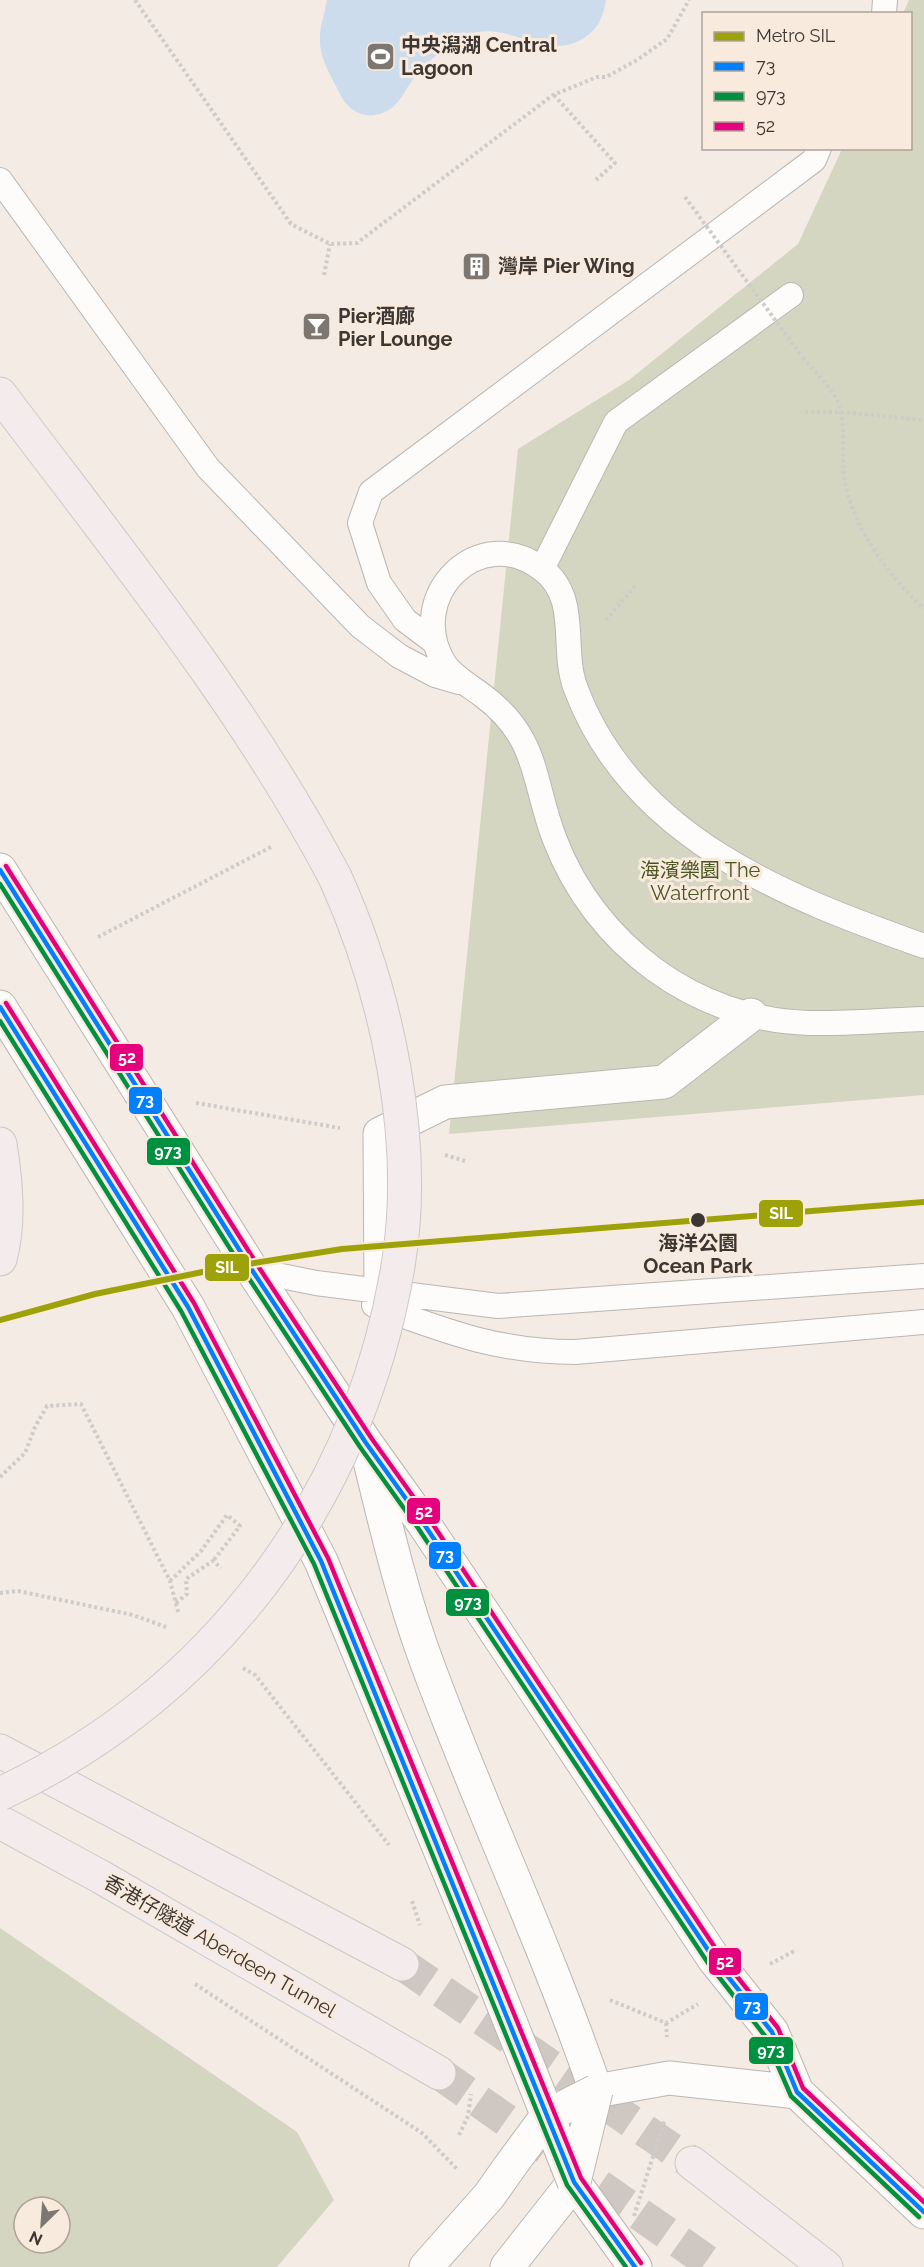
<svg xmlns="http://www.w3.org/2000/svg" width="924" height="2267" font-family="Raleway,'Noto Sans TC',sans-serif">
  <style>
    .green { fill: #d5d6c1; fill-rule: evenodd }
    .water { fill: #ccdcec }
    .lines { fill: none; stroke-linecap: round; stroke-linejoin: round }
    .trunk-tunnel { stroke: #cfc7c1; stroke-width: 33; stroke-dasharray: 33 16; stroke-linecap: butt }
    .service-casing { stroke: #bbb6b0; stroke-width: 26 }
    .pedestrian-casing { stroke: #bbb6b0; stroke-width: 35 }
    .secondary-casing { stroke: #bbb6b0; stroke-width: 35 }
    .trunk-casing { stroke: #cdc8c5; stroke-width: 35 }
    .path { stroke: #cecbc9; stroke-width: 4; stroke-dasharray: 3 3; stroke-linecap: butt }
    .service { stroke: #fdfcfb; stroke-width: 24 }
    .pedestrian { stroke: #fdfcfb; stroke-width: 33 }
    .secondary { stroke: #fdfcfb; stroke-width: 33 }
    .trunk { stroke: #f4ecec; stroke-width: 33 }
    .secondary-bridge-casing { stroke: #bbb6b0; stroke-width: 35; stroke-linecap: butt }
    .trunk-bridge-casing { stroke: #cdc8c5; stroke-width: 35; stroke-linecap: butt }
    .path-bridge { stroke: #cecbc9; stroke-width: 4; stroke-dasharray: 3 3; stroke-linecap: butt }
    .secondary-bridge { stroke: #fdfcfb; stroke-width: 33 }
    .trunk-bridge { stroke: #f4ecec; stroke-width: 33 }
    .bus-1-casing { stroke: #f9eade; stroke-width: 9 }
    .bus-2-casing { stroke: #f9eade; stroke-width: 9 }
    .bus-3-casing { stroke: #f9eade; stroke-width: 9 }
    .bus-1 { stroke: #0080ff; stroke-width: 4.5 }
    .bus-2 { stroke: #009140; stroke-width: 4.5 }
    .bus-3 { stroke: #e5007d; stroke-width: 4.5 }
    .metro-1-casing { stroke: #f9eade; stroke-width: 10 }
    .metro-1 { stroke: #9ea20a; stroke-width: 6 }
    .stop-dot { fill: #3d3733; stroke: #f9eade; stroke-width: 2 }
    .labels { text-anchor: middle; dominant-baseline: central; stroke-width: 6; stroke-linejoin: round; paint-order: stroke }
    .poi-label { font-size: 20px; font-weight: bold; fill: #3d3733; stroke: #f9eade; text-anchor: start }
    .park-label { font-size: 20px; fill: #4b5621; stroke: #f9eade }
    .stop-label { font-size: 20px; font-weight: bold; fill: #3d3733; stroke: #f9eade }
    .street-label { font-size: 20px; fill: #3d3733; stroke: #f9eade }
    .line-badge { stroke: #f9eade; stroke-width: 2 }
    .badge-label { font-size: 16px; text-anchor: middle; font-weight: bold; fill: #fff }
  </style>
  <rect width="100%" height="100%" fill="#f3ebe4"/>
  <path class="green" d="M909 0H924V1095L449 1134 518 449 629 380 798 244 842 149 910 148V14L903 13Z
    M0 1928 297 2132 334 2200 277 2267H0ZM24 2207H60V2243H24Z"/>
  <path class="water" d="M327 0H606C603 17 599 28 584 38 547 61 516 26 478 32 456 36 438 54 421 69 410 80 405 95 394 106 375 122 352 117 341 96 333 79 320 60 320 41 319 28 325 13 327 0Z"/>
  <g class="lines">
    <path class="trunk-tunnel" d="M402 1964 692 2163
      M439 2073 715 2267"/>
    <defs>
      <path id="service" d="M884 14 885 0
        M0 180 208 468 360 626 399 656 435 675 459 682
        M542 569 616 422 791 295
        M433 641 405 620 379 583 360 523 371 492 814 160 819 148
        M924 946C786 897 632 838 576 689 560 649 581 598 542 569 479 521 404 596 444 663 452 676 470 686 482 695 540 738 532 781 555 840 595 944 695 1020 809 1023 847 1024 886 1020 924 1019
        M252 1270 316 1283 498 1306 924 1276
        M374 1305C445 1331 498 1352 575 1352L924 1322"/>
      <path id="pedestrian" d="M381 1292 380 1134 445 1102 664 1082 751 1015"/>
      <path id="secondary" d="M0 870 252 1270 366 1443 424 1524 714 1959 772 2032 797 2092 924 2212
        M0 1007 188 1307 321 1561 492 1976
        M369 1457C386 1526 402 1596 427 1663 480 1807 546 1945 596 2091L669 2078 797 2092
        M426 2267 489 2196 508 2169
        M507 2267 574 2182 635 2267"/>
      <path id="trunk" d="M0 394C118 551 243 703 335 877
        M0 1144C6 1182 10 1222 0 1259
        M0 1751 402 1964
        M0 1822 101 1877 439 2073
        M692 2163 826 2267"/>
    </defs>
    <use href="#service" class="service-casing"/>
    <use href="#pedestrian" class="pedestrian-casing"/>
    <use href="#secondary" class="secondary-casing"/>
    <use href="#trunk" class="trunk-casing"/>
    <path class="path" d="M135 0 291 224 330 244 357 243 553 95 597 77H606L637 60 667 39 689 0
      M554 95 615 163 596 180
      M324 275 330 244
      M803 358C812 369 825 381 833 393 850 419 839 458 846 487 858 536 889 575 924 609
      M805 412H840L924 420
      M606 620 635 586
      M98 937 271 847
      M196 1103 340 1128
      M445 1155 465 1161
      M0 1477 25 1453 35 1427 47 1406 81 1404 170 1581 179 1615
      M170 1581 201 1551 227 1515 240 1526 213 1561
      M0 1593 18 1591 133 1615 166 1627
      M176 1603 187 1594 186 1579 213 1561 221 1568
      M243 1668 255 1675 389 1845
      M412 1901 420 1925
      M770 1964 796 1950
      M195 1984 422 2133 457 2169
      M610 2000 666 2023 698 2004
      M666 2023 667 2037"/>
    <use href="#service" class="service"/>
    <use href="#pedestrian" class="pedestrian"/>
    <use href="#secondary" class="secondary"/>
    <use href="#trunk" class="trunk"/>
    <defs>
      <path id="secondary-bridge" d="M492 1976 574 2182
        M508 2169 547 2116 596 2091
        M574 2182 596 2091"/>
      <path id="trunk-bridge" d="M0 1794C214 1694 359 1500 398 1266 419 1141 387 992 335 877"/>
    </defs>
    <use href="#secondary-bridge" class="secondary-bridge-casing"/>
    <use href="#trunk-bridge" class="trunk-bridge-casing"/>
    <path class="path-bridge" d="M685 197 803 358
      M459 2135 468 2116 471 2094
      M634 2216 665 2119"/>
    <use href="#secondary-bridge" class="secondary-bridge"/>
    <use href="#trunk-bridge" class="trunk-bridge"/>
    <defs>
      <path id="bus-1" d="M0 870 252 1270 366 1443 424 1524 714 1959 772 2032 797 2092 924 2212
        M0 1007 188 1307 321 1561 574 2182 635 2267"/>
      <path id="bus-2" d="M0 884 246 1274 360 1447 418 1528 708 1963 765 2036 791 2096 919 2217
        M0 1021 181 1311 314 1564 567 2185 626 2267"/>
      <path id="bus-3" d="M6 866 258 1266 372 1439 430 1520 720 1955 778 2028 803 2088 924 2202
        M6 1003 194 1303 328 1558 581 2178 641 2263"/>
    </defs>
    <use href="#bus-1" class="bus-1-casing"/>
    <use href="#bus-2" class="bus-2-casing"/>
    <use href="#bus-3" class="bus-3-casing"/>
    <use href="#bus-1" class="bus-1"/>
    <use href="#bus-2" class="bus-2"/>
    <use href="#bus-3" class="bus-3"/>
    <defs>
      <path id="metro-1" d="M0 1320 95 1294 217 1269 342 1249 924 1202"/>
    </defs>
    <use href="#metro-1" class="metro-1-casing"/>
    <use href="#metro-1" class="metro-1"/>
  </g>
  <defs>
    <symbol id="stadium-square" viewBox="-11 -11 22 22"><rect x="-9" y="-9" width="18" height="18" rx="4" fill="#7d7671" stroke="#f9eade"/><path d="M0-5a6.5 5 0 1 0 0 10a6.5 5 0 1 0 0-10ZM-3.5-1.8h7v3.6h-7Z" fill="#fff"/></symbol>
    <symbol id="building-square" viewBox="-11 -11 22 22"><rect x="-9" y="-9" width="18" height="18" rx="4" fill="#7d7671" stroke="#f9eade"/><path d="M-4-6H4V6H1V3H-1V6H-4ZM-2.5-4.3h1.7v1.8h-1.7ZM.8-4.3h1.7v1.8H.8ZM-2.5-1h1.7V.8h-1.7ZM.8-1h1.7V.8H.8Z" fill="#fff"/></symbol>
    <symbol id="bar-square" viewBox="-11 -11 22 22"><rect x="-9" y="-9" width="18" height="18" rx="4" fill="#7d7671" stroke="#f9eade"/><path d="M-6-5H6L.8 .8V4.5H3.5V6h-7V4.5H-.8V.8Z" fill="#fff"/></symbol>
  </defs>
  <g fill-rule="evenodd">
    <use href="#stadium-square" x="364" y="40" width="33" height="33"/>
    <use href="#building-square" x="460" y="250" width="33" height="33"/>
    <use href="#bar-square" x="300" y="310" width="33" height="33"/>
  </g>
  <circle class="stop-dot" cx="698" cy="1220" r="8"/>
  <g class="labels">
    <g class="poi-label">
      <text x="401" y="45">中央潟湖 Central<tspan x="401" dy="23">Lagoon</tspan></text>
      <text x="498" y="266">灣岸 Pier Wing</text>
      <text x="338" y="316">Pier酒廊<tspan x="338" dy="23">Pier Lounge</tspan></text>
    </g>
    <g class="park-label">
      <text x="700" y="870">海濱樂園 The<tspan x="700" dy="23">Waterfront</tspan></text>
    </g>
    <g class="stop-label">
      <text x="698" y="1243">海洋公園<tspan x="698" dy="23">Ocean Park</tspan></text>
    </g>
    <g class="street-label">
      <text transform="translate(220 1946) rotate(30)">香港仔隧道 Aberdeen Tunnel</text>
    </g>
  </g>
  <g class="line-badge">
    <rect x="109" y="1043" width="35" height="29" rx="6" fill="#e5007d"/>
    <rect x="128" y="1086" width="35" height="29" rx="6" fill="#0080ff"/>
    <rect x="146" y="1137" width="45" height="29" rx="6" fill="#009140"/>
    <rect x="758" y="1199" width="46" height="29" rx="6" fill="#9ea20a"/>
    <rect x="204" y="1253" width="46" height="29" rx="6" fill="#9ea20a"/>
    <rect x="406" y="1497" width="35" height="28" rx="6" fill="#e5007d"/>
    <rect x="428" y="1541" width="34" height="29" rx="6" fill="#0080ff"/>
    <rect x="445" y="1588" width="45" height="29" rx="6" fill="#009140"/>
    <rect x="708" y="1947" width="34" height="29" rx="6" fill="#e5007d"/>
    <rect x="734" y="1992" width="35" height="29" rx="6" fill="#0080ff"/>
    <rect x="748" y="2036" width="46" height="29" rx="6" fill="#009140"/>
  </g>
  <g class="badge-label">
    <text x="127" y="1063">52</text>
    <text x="145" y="1106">73</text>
    <text x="168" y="1157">973</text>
    <text x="781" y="1219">SIL</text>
    <text x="227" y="1273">SIL</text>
    <text x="424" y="1517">52</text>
    <text x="445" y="1561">73</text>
    <text x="468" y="1608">973</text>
    <text x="725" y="1967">52</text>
    <text x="752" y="2012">73</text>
    <text x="771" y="2056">973</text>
  </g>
  <rect x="702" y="12" width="210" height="138" fill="#f9eade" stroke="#aea29a" stroke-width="1.5"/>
  <rect x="714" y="32" width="30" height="9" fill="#9ea20a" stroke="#aea29a" stroke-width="1.5"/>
  <text x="756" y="42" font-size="18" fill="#3d3733">Metro SIL</text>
  <rect x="714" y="62" width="30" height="9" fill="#0080ff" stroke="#aea29a" stroke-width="1.5"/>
  <text x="756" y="72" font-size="18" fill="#3d3733">73</text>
  <rect x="714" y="92" width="30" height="9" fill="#009140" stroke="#aea29a" stroke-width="1.5"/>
  <text x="756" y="102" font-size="18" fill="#3d3733">973</text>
  <rect x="714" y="122" width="30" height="9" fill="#e5007d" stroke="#aea29a" stroke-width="1.5"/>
  <text x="756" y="132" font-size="18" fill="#3d3733">52</text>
  <g transform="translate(42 2225) rotate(205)"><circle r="28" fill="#f9eade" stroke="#aea29a" stroke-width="1.5"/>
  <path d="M0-4.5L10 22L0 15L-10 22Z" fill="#7d7671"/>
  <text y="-9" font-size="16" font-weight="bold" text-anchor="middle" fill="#3d3733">N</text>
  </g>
</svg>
